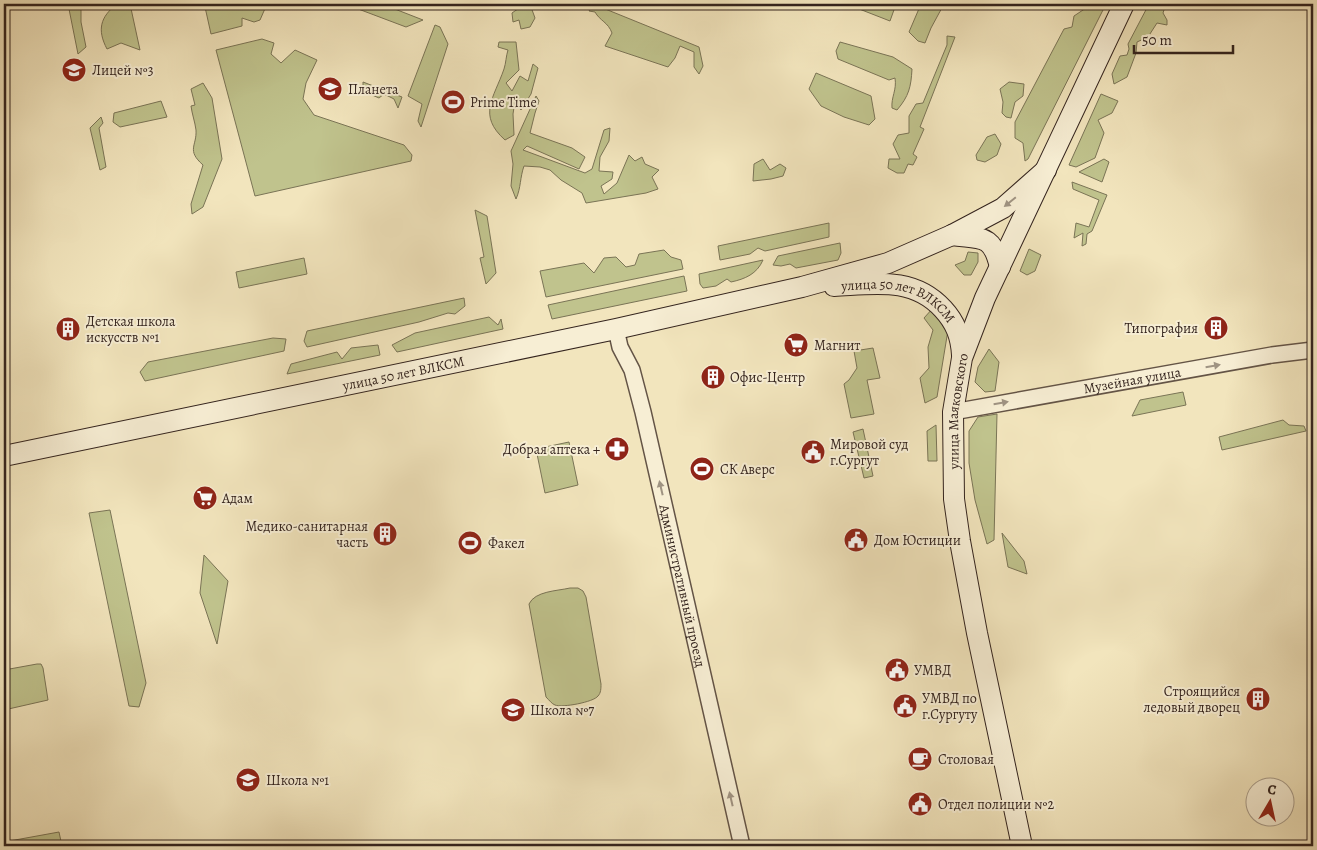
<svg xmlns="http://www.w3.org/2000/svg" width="1317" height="850" font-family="Alegreya,serif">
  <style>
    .green { fill: #c0c38d; stroke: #7a7456 }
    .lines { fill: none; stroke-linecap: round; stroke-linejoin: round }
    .street-casing { stroke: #645446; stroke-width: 18 }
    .secondary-casing { stroke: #34241e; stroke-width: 22 }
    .street { stroke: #f7eed4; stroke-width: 15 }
    .secondary { stroke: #f7eed4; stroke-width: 20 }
    .oneway { fill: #9f9382 }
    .labels { text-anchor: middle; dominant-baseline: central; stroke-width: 4; stroke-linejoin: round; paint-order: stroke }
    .poi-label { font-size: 14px; fill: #34241e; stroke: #f7eed4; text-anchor: start }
    .street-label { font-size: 14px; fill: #34241e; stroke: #f7eed4 }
  </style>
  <rect width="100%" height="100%" fill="#f2e5bd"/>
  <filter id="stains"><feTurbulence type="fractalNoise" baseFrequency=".004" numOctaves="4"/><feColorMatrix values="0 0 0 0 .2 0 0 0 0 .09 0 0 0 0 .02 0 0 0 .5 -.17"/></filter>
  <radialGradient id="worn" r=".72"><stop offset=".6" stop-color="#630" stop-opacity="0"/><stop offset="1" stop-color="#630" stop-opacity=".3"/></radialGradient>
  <path class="green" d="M68 4H81V22L86 47 78 54Z
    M117 4H130L140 50 121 43 107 49C97 30 100 17 117 4Z
    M212 4H267L260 20 254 22 242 18V26L211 34 205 7Z
    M345 4H382L423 20 406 27Z
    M525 4 531 7 535 18 530 27 521 29 519 20 513 22 512 13Z
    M593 4 699 47 703 66 699 74 694 67V52L680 46 675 58 668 67 605 46 612 33C608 22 600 21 595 12L589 11Z
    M849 4H903L895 7 890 21 849 5Z
    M921 4H944L931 28 925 43 918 41 909 32Z
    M1088 4H1106L1028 159 1025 161 1023 143 1015 138V122L1064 29 1072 27 1074 16 1086 8Z
    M1149 4H1166L1163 13 1167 20V25L1157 23 1148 37 1137 42 1136 53 1127 77 1114 84 1112 74 1120 56 1127 55 1129 49 1128 44Z
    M435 25 440 27 448 44 421 127 418 121 422 104 408 96Z
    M947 36 955 37 920 127 924 129 913 154 917 157 913 165 908 164 904 173H897L888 168 889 159H900L893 144 898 135 909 133V116L916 104 923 103 947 45Z
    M262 39 274 43 271 54 281 63 295 50 317 60 306 83 303 99 314 115 404 145 412 155 411 161 255 196 216 50Z
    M499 42H516L519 70 506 83 512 91 520 76 528 81 533 64 538 68 531 94 521 110 515 101 513 114 514 135 505 140C477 115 494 98 504 69 506 63 506 56 508 50L498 47Z
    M840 42 893 57 912 69C911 87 909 96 897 110L892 108C891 97 897 90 895 78L889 80 838 59 836 51Z
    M816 73 871 96 875 119 869 125 844 117 821 106 809 89Z
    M363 82 402 97 398 108 394 99 384 94 379 98 363 91Z
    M1009 82 1024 84 1023 96 1015 102 1011 118 1006 117 1002 113 1003 102 1000 89Z
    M203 83 212 98 222 159 203 207 192 214 191 204 203 165C186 150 197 146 196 130 195 122 192 114 191 106L195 105 191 89Z
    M1101 94 1118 101 1112 113 1098 120 1104 133 1095 158 1076 167 1069 165Z
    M536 96 539 101 535 113 530 133 572 148 585 157 579 169 527 146 523 150 585 173 592 169 604 130 610 128 609 141 600 157 599 171 613 172 612 179 601 186 604 194 617 183 629 155 635 161 642 157 645 164 659 170 652 177 658 189 646 193 586 203 582 193 561 180 550 170 540 167 524 166C520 177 521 188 516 199L511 186 513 164 511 151Z
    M161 101 167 117 120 127 113 122 114 113Z
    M101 117 103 123 99 128 106 167 100 170 90 128Z
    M995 134 1001 144 997 155 985 162 977 160 976 155 987 137Z
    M763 159 770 170 780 164 786 168 783 176 771 179 753 181 754 164Z
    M1104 159 1109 162 1102 182 1079 172Z
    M1072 182 1107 195 1092 231 1087 234 1086 244 1082 246 1083 233 1074 238 1076 223 1089 227 1099 200 1073 189Z
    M475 210 487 216 496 273 486 284 480 258 484 257Z
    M829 223V237L765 251 758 248 750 254 720 260 718 246Z
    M840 243 841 253 838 260 796 268 790 264 781 266 773 265 778 256Z
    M1029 249 1041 255 1035 271 1027 275 1020 271Z
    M664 250 671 257 681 260 683 269 546 297 540 271 584 263 594 273 604 258 616 257 626 267 635 265 639 254Z
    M968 252 978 253V262L971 275H964L955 265 965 261Z
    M304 258 307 274 239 288 236 272Z
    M763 260C757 274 745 279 731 282L727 279 716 286 703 288 700 284 699 274Z
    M684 276 687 291 552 319 548 305Z
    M464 298 465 306 455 314 448 313 419 322 307 347 304 341 307 331Z
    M933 308 949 324 937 397 925 403 920 378 929 368 928 347 933 330 924 318Z
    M489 317 498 325 501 319 503 329 397 352 392 345 415 333Z
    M273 338 286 339 284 351 145 381 140 372 148 362Z
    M378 345 380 355 287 374 291 364 337 352 342 359 351 348Z
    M873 348 880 378 867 380 874 414 851 418 844 384 849 380 857 368 854 351Z
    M989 349 999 362 995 391 985 392 975 382 978 367Z
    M1183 392 1186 405 1132 416 1140 400Z
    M997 414 994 540 987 544 975 500 969 463V431L978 417Z
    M1283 420 1289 425 1304 426 1306 431 1222 450 1219 437Z
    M936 425 937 461H928L927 431Z
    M863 429 873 476 864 478 853 432Z
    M569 442 578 485 545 493 536 449Z
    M110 510 146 683 139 707 129 706 89 513Z
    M1002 533 1024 561 1027 574 1008 567Z
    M204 555 228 581 217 644 200 593Z
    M570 588H578L583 591 586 597 601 684C601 688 601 693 598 696 594 702 562 708 555 705 552 704 549 700 546 697L529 604C535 591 557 591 570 588Z
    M37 664H41L43 668 48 700 4 710V670Z
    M59 832 62 846H4V842Z"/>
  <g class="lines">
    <defs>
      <g id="street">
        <path id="s1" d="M616 329 620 347 632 370 643 412 742 846"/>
        <path id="s2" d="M953 412 1272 355 1313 350"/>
      </g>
      <g id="secondary">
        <path d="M952 235C981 239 992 233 1000 267"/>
        <path id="s3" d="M834 286C874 284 913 276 943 309 956 323 961 337 962 355"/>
        <path id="s4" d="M4 456 616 329 802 287 888 263 952 235 1003 208 1046 170"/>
        <path id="s5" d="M1022 846 977 633 960 541 954 499 953 412 962 358 985 298 1124 4"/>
      </g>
    </defs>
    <use href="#street" class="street-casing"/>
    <use href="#secondary" class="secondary-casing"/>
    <use href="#street" class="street"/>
    <use href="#secondary" class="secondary"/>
  </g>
  <defs><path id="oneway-solid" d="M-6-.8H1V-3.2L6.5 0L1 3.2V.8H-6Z" transform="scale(1.25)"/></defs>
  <g class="oneway">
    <use href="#oneway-solid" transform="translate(1010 202) rotate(141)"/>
    <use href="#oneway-solid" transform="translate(1213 366) rotate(-10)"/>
    <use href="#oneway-solid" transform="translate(1001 403) rotate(-10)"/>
    <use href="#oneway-solid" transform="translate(661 488) rotate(-103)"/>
    <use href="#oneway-solid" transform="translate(731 799) rotate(-103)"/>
  </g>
  <defs>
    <symbol id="school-disc" viewBox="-11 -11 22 22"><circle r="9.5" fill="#8f2418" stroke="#f7eed4"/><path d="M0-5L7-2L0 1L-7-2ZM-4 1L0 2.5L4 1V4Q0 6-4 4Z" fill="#fff"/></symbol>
    <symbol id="university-disc" viewBox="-11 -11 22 22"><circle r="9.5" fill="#8f2418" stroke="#f7eed4"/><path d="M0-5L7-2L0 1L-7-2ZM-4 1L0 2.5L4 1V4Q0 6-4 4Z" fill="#fff"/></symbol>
    <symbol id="stadium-disc" viewBox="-11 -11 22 22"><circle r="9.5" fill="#8f2418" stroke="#f7eed4"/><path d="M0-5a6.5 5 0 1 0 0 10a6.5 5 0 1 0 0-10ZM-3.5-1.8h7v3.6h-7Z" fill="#fff"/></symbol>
    <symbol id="building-disc" viewBox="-11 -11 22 22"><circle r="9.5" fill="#8f2418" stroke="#f7eed4"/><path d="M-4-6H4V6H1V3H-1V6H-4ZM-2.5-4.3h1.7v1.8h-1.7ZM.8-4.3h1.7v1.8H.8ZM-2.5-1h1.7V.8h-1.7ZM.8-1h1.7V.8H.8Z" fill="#fff"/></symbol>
    <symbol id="supermarket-disc" viewBox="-11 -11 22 22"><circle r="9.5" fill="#8f2418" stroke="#f7eed4"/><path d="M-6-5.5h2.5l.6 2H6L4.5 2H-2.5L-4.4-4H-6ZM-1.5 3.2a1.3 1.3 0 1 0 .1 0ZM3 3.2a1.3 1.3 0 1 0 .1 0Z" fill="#fff"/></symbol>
    <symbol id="pharmacy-disc" viewBox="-11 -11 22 22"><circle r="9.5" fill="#8f2418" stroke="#f7eed4"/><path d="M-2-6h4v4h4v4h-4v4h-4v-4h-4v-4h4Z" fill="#fff"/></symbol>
    <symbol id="civic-disc" viewBox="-11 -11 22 22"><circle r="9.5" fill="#8f2418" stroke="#f7eed4"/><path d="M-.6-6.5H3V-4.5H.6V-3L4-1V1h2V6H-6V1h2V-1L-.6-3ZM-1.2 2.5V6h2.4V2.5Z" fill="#fff"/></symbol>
    <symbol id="cafe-disc" viewBox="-11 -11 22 22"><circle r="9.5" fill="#8f2418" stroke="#f7eed4"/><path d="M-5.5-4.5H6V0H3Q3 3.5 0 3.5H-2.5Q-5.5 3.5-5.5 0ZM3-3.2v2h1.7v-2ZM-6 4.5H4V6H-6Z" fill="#fff"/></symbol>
  </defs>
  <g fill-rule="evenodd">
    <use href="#school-disc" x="60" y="56" width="28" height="28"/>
    <use href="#university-disc" x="316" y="75" width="28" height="28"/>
    <use href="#stadium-disc" x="439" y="88" width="28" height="28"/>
    <use href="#building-disc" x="1202" y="314" width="28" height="28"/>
    <use href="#building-disc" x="54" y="315" width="28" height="28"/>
    <use href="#supermarket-disc" x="782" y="331" width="28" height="28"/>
    <use href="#building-disc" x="699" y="363" width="28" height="28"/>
    <use href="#pharmacy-disc" x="603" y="435" width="28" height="28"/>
    <use href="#civic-disc" x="799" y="438" width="28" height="28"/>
    <use href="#stadium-disc" x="688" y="455" width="28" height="28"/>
    <use href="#supermarket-disc" x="191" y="484" width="28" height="28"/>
    <use href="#building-disc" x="371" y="520" width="28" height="28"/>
    <use href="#civic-disc" x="842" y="526" width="28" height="28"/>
    <use href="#stadium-disc" x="456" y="529" width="28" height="28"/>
    <use href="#civic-disc" x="883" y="656" width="28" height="28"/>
    <use href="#building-disc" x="1244" y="685" width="28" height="28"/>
    <use href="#civic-disc" x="891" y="692" width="28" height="28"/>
    <use href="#school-disc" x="499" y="696" width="28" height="28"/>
    <use href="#cafe-disc" x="906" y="745" width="28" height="28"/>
    <use href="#school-disc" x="234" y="766" width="28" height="28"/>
    <use href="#civic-disc" x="906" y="790" width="28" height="28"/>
  </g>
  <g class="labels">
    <g class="poi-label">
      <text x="92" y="70">Лицей №3</text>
      <text x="348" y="89">Планета</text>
      <text x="470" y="102">Prime Time</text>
      <text x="86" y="321">Детская школа<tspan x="86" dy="16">искусств №1</tspan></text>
      <text x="1198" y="328" text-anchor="end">Типография</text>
      <text x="814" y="345">Магнит</text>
      <text x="730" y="377">Офис-Центр</text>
      <text x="830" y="444">Мировой суд<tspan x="830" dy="16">г.Сургут</tspan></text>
      <text x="600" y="449" text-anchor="end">Добрая аптека +</text>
      <text x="720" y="469">СК Аверс</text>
      <text x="222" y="498">Адам</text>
      <text x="368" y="526" text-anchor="end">Медико-санитарная<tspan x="368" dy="16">часть</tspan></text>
      <text x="874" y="540">Дом Юстиции</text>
      <text x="488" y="543">Факел</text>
      <text x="914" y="670">УМВД</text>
      <text x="1240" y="691" text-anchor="end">Строящийся<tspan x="1240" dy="16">ледовый дворец</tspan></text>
      <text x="922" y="698">УМВД по<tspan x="922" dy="16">г.Сургуту</tspan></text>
      <text x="530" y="710">Школа №7</text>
      <text x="938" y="759">Столовая</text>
      <text x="266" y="780">Школа №1</text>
      <text x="938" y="804">Отдел полиции №2</text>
    </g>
    <g class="street-label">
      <text stroke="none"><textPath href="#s3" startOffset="69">улица 50 лет ВЛКСМ</textPath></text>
      <text stroke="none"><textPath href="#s4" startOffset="408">улица 50 лет ВЛКСМ</textPath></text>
      <text stroke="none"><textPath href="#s2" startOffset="182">Музейная улица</textPath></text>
      <text stroke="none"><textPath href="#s5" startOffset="442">улица Маяковского</textPath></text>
      <text stroke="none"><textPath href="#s1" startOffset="266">Административный проезд</textPath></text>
    </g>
  </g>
  <rect width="1317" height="850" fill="none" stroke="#f2e5bd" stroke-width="20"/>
  <rect x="5" y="5" width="1307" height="840" fill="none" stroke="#34241e" stroke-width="2.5"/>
  <rect x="10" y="10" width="1297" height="830" fill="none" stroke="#34241e"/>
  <g transform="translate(1270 802) rotate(9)"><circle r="24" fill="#f7eed4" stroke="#a99d8b"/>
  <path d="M0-4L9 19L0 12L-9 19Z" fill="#8f2418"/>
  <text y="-8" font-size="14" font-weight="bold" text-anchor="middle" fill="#34241e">С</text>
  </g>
  <path d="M1134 45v8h99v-8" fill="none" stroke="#34241e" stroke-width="2.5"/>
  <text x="1142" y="45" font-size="15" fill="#34241e" stroke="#f7eed4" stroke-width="4" paint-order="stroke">50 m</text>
  <rect width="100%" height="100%" filter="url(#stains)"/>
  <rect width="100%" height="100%" fill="url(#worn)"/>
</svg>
